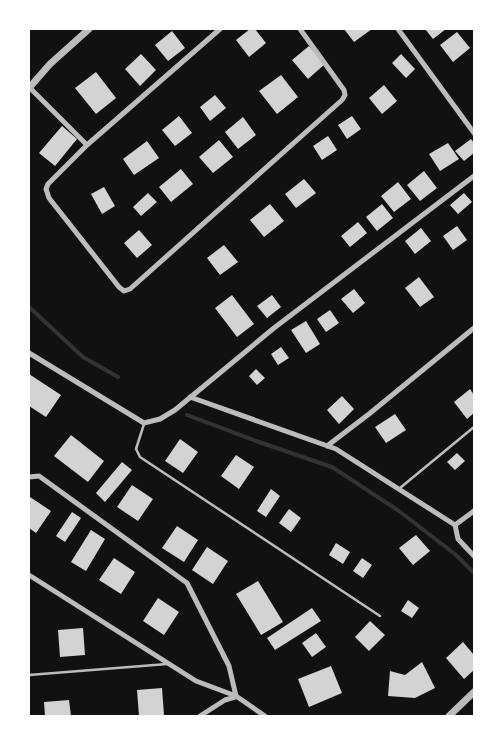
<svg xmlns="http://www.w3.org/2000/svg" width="503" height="745" font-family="Inter,sans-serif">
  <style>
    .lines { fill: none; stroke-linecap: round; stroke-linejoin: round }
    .stream { stroke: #333; stroke-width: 4 }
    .building { fill: #d3d3d3 }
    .service { stroke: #bcbcbc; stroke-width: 2.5 }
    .minor { stroke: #bcbcbc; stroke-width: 5 }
    .tertiary { stroke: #bcbcbc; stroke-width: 7 }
  </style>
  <rect width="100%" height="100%" fill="#111"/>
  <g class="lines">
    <path class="stream" d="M29 307 83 357 118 377
      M187 415 256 441 332 467 399 511 456 555 474 573"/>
  </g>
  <path class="building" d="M250 29H255L266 43 249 57 236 40Z
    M344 29H372L354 42Z
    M425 29H446L433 39Z
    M172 31 185 48 168 61 155 45Z
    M457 32 470 48 453 62 440 45Z
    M309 46 325 64 308 79 292 60Z
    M141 54 156 70 140 86 125 69Z
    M401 54 415 69 406 78 392 63Z
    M96 72 116 98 96 114 75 88Z
    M281 75 298 97 277 114 259 91Z
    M384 85 397 101 382 114 369 98Z
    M215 95 226 108 210 121 200 107Z
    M179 116 192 133 175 146 162 130Z
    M352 116 361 129 347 139 338 125Z
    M243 117 256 135 238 149 225 132Z
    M62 126 77 139 55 166 39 153Z
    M328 136 337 150 322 160 313 146Z
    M471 139 474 143V153L464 161 455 151Z
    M219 140 233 157 213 173 199 157Z
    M147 141 159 158 134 175 123 159Z
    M448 143 459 159 440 171 429 154Z
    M181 169 193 184 171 202 159 187Z
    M424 171 437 188 420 201 407 185Z
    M304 179 316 193 296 208 285 194Z
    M398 182 411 199 394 212 381 196Z
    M104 187 115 206 102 214 91 194Z
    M148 193 157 202 141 216 133 207Z
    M464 193 472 202 458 214 450 205Z
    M270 204 284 221 264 237 250 220Z
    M382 204 393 218 377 231 366 217Z
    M358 222 367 233 350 247 341 236Z
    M457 226 467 240 453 250 443 236Z
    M421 228 431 241 415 254 405 241Z
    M139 230 152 245 137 258 124 243Z
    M224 245 238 262 220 275 207 258Z
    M419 277 434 297 420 307 405 288Z
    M354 289 365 303 353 313 341 299Z
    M232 295 254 324 237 337 215 308Z
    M272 295 281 307 267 318 257 306Z
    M330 310 339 323 326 332 317 319Z
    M306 321 320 344 306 353 291 330Z
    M281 347 289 358 278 365 271 354Z
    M256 369 265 378 257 385 249 376Z
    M29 374 61 395 46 417 29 406Z
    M470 389 474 395V413L467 419 454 402Z
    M342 396 354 409 339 424 327 410Z
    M395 414 406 430 386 443 375 427Z
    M71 435 104 461 88 482 54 456Z
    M180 439 198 452 183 473 165 461Z
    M457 453 465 461 455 470 447 462Z
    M236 455 254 467 239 489 221 476Z
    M122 462 132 470 105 502 96 493Z
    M132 485 153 499 138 521 117 507Z
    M271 489 280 496 266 517 257 511Z
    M30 497 51 511 36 533 29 528Z
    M289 509 301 518 291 532 279 523Z
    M72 512 81 518 65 542 56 536Z
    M177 526 198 540 184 562 162 548Z
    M91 530 105 539 86 571 71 562Z
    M416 535 430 551 413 565 399 548Z
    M336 543 350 552 343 564 329 555Z
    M207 547 228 561 213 584 192 570Z
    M114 558 135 572 121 594 99 580Z
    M362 558 372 565 363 578 353 571Z
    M258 581 283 622 261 635 236 594Z
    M158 598 179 612 164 635 143 621Z
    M408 600 419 608 412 618 401 611Z
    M312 608 321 621 275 650 267 638Z
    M370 621 385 635 369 651 355 637Z
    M83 628 85 655 60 657 58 630Z
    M316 633 326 647 312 657 302 643Z
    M463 642 474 655V670L464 679 446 658Z
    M422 662 435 688 415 698 388 696 390 671 405 675Z
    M331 666 342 693 309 707 298 679Z
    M162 688 164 715 139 716 137 690Z
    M69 700 71 716H45L44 702Z"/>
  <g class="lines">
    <path class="service" d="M144 424 136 449 140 457 380 616
      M400 488 474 427
      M29 675 167 664"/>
    <path class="minor" d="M220 29 87 145 48 184 46 189 49 198 119 287 124 291 130 289 342 100 345 95 344 90 300 29
      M398 29 474 133
      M29 87 87 145
      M29 353 144 423 160 419 175 410 274 328 474 176
      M190 397 336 449 455 525 458 539 474 556
      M327 446 369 414 474 328
      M29 477 39 476 187 583 229 666 236 696
      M455 525 474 511
      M29 575 196 681 236 696 265 716
      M200 716 225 700 235 697"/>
    <path class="tertiary" d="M29 88 50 64 89 29
      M449 716 474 692"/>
  </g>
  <rect width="503" height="745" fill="none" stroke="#ffffff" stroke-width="60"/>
</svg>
